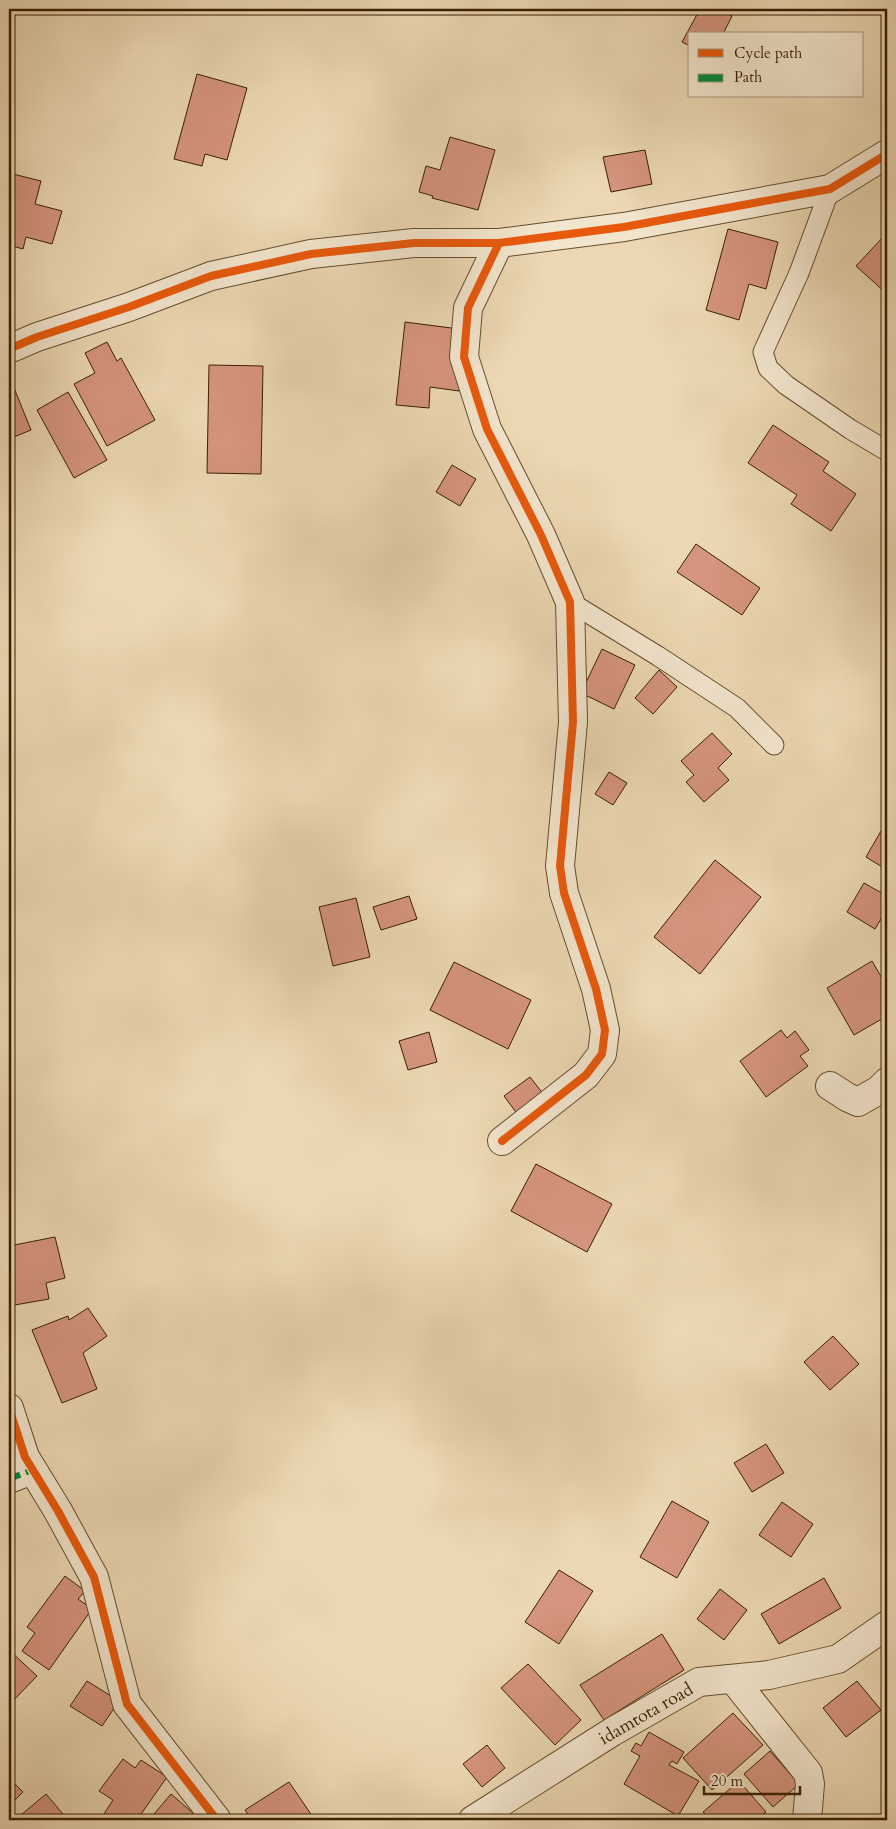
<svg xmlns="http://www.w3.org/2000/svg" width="896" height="1829" font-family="Cardo,serif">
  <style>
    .building { fill: #d5947d; stroke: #381f00 }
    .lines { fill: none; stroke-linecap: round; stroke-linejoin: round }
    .service-casing { stroke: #654d2c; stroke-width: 21 }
    .minor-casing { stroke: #654d2c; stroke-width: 30 }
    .service { stroke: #f2e5cd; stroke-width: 19 }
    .minor { stroke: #f2e5cd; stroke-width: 28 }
    .quiet { stroke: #00873e; stroke-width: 6; stroke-dasharray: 12 6; stroke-linecap: butt }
    .cycleway-casing { stroke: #f2e5cd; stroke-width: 11 }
    .cycleway { stroke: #e8590c; stroke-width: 8 }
    .labels { text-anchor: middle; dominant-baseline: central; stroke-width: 4.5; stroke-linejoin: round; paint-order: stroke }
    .street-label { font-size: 18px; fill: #381f00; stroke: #f2e5cd }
  </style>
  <rect width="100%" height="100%" fill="#ebd7b2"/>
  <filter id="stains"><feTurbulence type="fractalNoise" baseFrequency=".004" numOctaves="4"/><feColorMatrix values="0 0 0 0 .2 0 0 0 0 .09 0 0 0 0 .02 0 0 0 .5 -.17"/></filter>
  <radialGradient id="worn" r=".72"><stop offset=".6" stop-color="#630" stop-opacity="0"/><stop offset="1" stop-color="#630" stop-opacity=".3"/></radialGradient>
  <path class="building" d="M700 9H718L732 16 723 34H690V46L682 42Z
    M197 74 247 88 227 160 205 154 202 166 174 159Z
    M450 137 495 150 478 210 432 198 433 196 419 192 426 166 440 170Z
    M645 150 652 184 611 192 603 157Z
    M13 174 41 181 35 204 62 211 52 244 26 237 23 249 9 245V188Z
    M728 229 778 242 766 289 749 284 739 320 706 310Z
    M884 236 887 239V294L856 266Z
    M405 322 467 330 459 391 430 387 429 408 396 405Z
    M107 342 117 361 121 358 155 420 107 446 74 384 95 373 85 353Z
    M209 365 263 366 261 474 207 473Z
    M9 378H10L31 430 9 439Z
    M68 392 107 460 74 478 37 410Z
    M773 425 829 462 823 471 856 494 831 531 791 504 797 495 748 463Z
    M452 465 476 479 460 506 436 492Z
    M696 544 760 588 742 615 677 572Z
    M602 649 635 665 614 709 581 693Z
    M659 670 677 687 653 714 635 698Z
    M712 733 732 754 718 768 729 780 704 802 686 782 694 775 681 761Z
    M609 772 627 783 613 805 595 794Z
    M881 831 887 834V870L866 857Z
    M715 860 761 897 700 974 654 937Z
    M864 883 887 896V909L875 929 847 912Z
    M409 896 417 919 381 930 373 907Z
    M356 898 370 957 333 966 319 907Z
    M872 961 887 987V1016L854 1035 827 988Z
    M454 962 531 1000 508 1049 430 1010Z
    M781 1030 787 1038 795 1031 809 1050 800 1056 808 1066 766 1097 740 1061Z
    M429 1032 437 1062 408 1070 399 1041Z
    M530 1077 544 1095 518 1115 504 1096Z
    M536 1164 612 1204 587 1252 511 1211Z
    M55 1237 65 1278 46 1283 49 1299 9 1306V1246Z
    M88 1308 107 1336 83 1353 97 1389 62 1403 32 1330 68 1316 69 1320Z
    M833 1336 859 1364 830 1390 804 1362Z
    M766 1444 784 1473 752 1492 734 1463Z
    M672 1501 709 1522 677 1578 640 1557Z
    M782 1502 813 1524 791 1557 759 1535Z
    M9 1512 15 1523 9 1527Z
    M559 1570 593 1591 559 1644 525 1622Z
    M65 1576 85 1591 78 1599 92 1609 49 1670 22 1651 35 1633 27 1627Z
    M824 1578 841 1608 779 1644 761 1614Z
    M720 1589 747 1610 724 1640 697 1619Z
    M662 1634 684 1670 604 1720 580 1685Z
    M9 1650 37 1676 9 1705Z
    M528 1664 581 1720 555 1745 501 1688Z
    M887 1670V1681L882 1675Z
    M87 1681 119 1701 102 1726 70 1706Z
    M857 1681 881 1710 846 1737 823 1708Z
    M733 1713 763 1745 712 1790 683 1758Z
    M649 1732 684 1752 677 1764 672 1761 669 1765 699 1781 678 1816 624 1784 640 1756 631 1751 636 1743 641 1746Z
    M487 1745 505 1768 482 1787 463 1764Z
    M770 1751 799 1784 773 1807 744 1774Z
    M123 1759 135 1768 141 1760 167 1777 137 1820H107L102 1817 113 1800 99 1791Z
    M9 1778 23 1792 9 1806Z
    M739 1781 766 1812 756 1820H711L703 1812Z
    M289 1782 315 1820H252L245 1810Z
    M46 1794 68 1820H15Z
    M171 1794 201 1820H149Z"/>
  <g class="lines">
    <defs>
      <path id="service" d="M830 189 799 273 763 352 768 368 786 385 850 429 887 451
        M570 602 658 656 737 708 774 745"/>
      <path id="minor" d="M499 243 468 308 464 357 487 429 541 535 570 602 573 722 560 866 564 893 596 989 605 1030 602 1054 586 1075 502 1141
        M9 349 37 337 129 307 211 276 311 254 414 243H499L624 227 830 189 887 154
        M830 1086 847 1097 858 1102 879 1090 887 1082
        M9 1408 25 1457 58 1511 94 1577 127 1704 217 1820
        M9 1479 32 1470
        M733 1679 808 1773 810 1784 807 1820
        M473 1820 612 1732 699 1682 769 1675 838 1659 887 1625"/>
    </defs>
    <use href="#service" class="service-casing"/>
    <use href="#minor" class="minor-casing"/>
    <use href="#service" class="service"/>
    <use href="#minor" class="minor"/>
    <path class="quiet" d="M9 1479 32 1470"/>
    <defs>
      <path id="cycleway" d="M499 243 468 308 464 357 487 429 541 535 570 602 573 722 560 866 564 893 596 989 605 1030 602 1054 586 1075 502 1141
        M9 349 37 337 129 307 211 276 311 254 414 243H499L624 227 830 189 887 154
        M9 1408 25 1457 58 1511 94 1577 127 1704 217 1820"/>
    </defs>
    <use href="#cycleway" class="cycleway-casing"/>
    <use href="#cycleway" class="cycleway"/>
  </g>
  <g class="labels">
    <g class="street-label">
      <text transform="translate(646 1714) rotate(-30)">idamtota road</text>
    </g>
  </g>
  <rect width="896" height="1829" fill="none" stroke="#ebd7b2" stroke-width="30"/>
  <rect x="10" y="10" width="876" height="1809" fill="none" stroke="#381f00" stroke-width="2.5"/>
  <rect x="15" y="15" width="866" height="1799" fill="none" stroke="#381f00"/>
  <rect x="688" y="32" width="175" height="65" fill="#f2e5cd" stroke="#a8967b"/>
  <rect x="698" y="49" width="25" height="8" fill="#e8590c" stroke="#a8967b"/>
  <text x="734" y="58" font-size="15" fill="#381f00">Cycle path</text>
  <rect x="698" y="74" width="25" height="8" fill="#00873e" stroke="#a8967b"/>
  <text x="734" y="82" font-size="15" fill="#381f00">Path</text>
  <path d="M704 1786v8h96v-8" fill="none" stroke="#381f00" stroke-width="2.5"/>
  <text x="711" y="1786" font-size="15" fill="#381f00" stroke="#f2e5cd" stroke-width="4" paint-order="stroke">20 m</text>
  <rect width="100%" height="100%" filter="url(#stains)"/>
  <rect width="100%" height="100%" fill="url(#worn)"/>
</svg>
